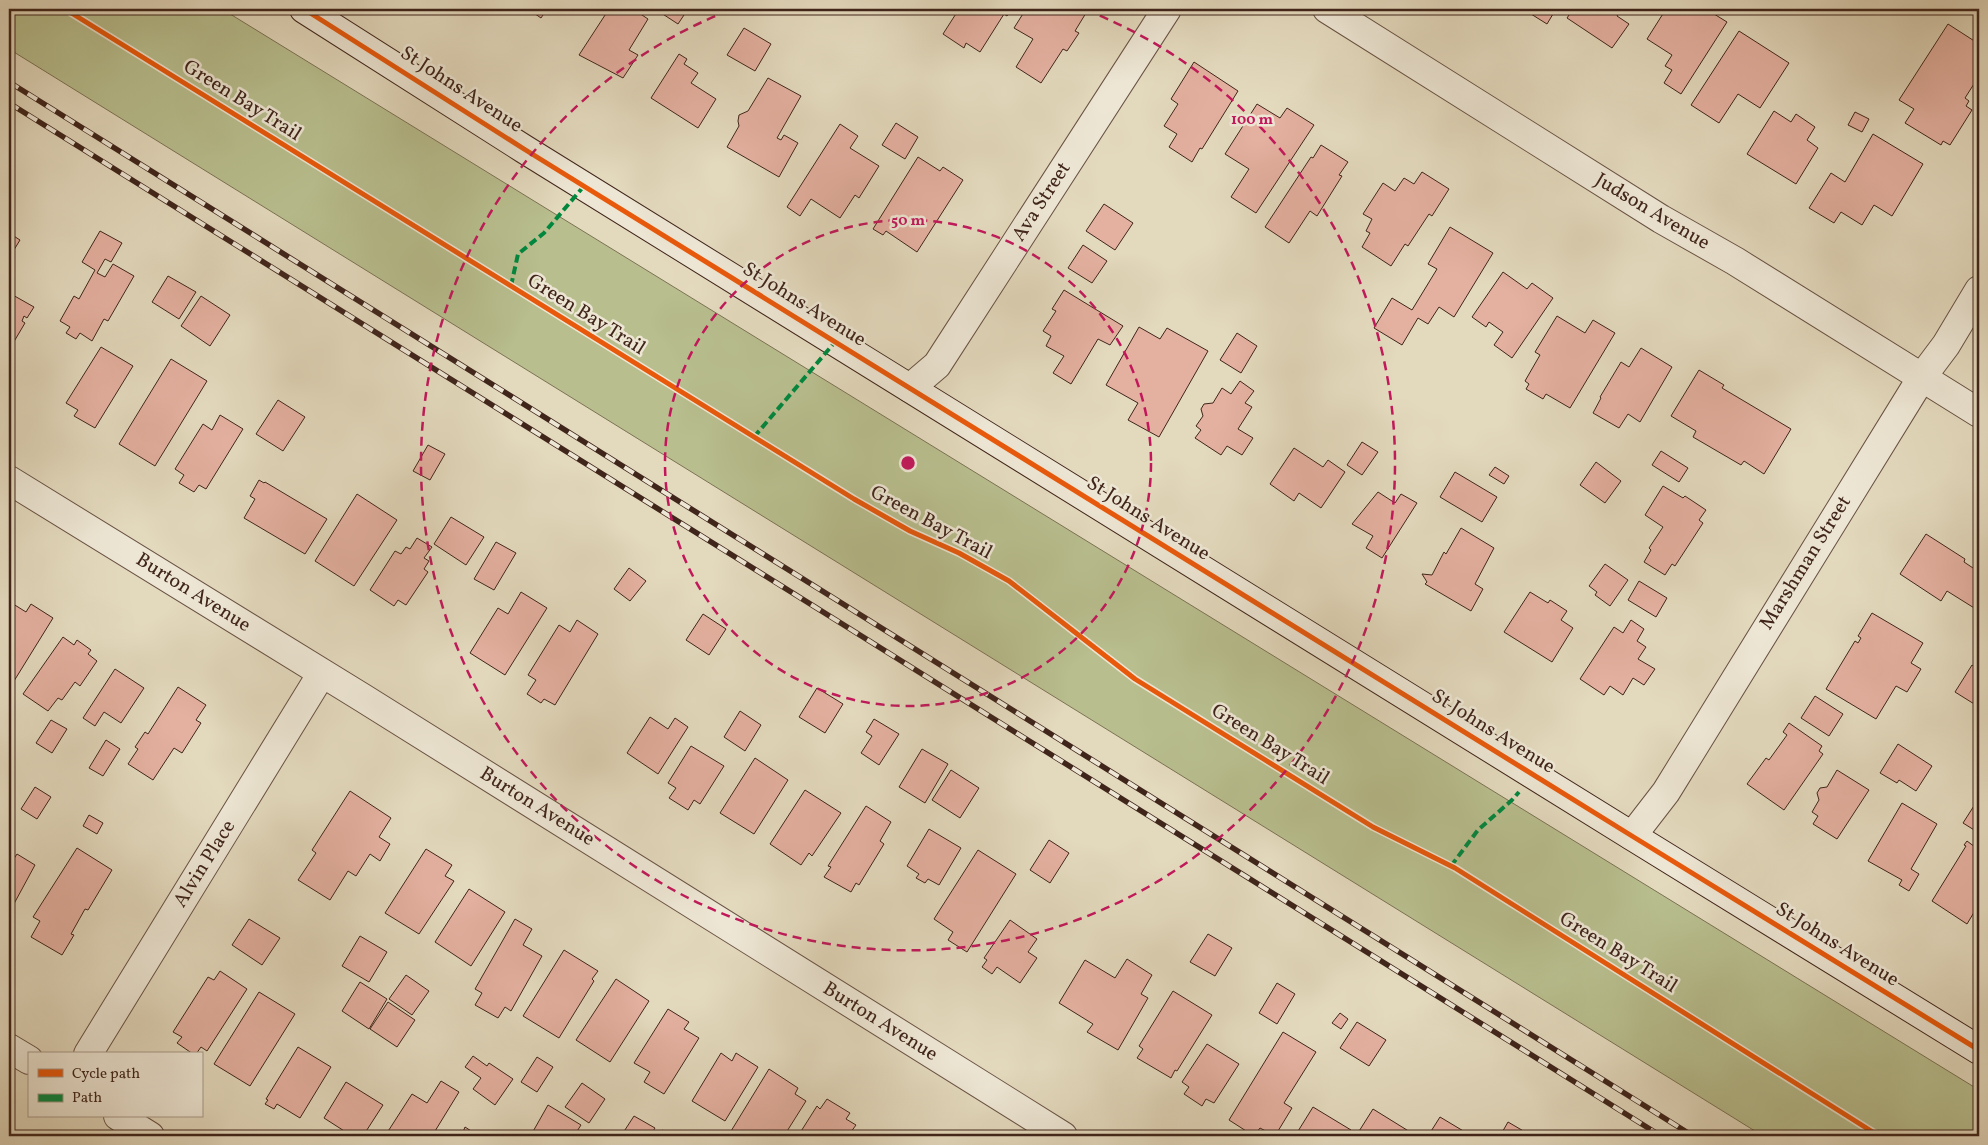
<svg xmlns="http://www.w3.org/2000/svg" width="1988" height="1145" font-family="Vollkorn,serif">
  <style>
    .green { fill: #b8be8e; stroke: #7c7254 }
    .building { fill: #e4b0a0; stroke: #40251b }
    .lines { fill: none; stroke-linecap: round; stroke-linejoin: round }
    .street-casing { stroke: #695244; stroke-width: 30 }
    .secondary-casing { stroke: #40251b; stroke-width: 30 }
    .street { stroke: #ede6d4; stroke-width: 28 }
    .secondary { stroke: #ede6d4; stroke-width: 28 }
    .rail-casing { stroke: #40251b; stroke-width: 5.5 }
    .rail { stroke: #ede6d4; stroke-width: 4; stroke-dasharray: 11; stroke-linecap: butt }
    .quiet { stroke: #00873e; stroke-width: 4; stroke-dasharray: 8 4; stroke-linecap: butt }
    .cycleway-casing { stroke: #ede6d4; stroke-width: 8 }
    .cycleway { stroke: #e8590c; stroke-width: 5 }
    .ring { fill: none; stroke: #c2185b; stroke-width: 2.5; stroke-dasharray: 9 6 }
    .labels { text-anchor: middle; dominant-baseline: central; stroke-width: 5; stroke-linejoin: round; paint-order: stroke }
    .street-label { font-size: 20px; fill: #40251b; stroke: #ede6d4 }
    .centre { fill: #c2185b; stroke: #ede6d4; stroke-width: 2.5 }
    .ring-label { font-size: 15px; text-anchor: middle; font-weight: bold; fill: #c2185b; stroke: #ede6d4; stroke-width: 5; stroke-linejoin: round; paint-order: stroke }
  </style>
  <rect width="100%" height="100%" fill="#e3d9bd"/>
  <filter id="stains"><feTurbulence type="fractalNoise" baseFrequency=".004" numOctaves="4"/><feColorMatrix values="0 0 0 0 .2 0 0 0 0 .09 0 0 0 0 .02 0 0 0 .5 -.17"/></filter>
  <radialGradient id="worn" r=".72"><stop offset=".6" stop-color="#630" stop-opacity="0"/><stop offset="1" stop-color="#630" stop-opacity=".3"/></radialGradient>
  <path class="green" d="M9 9H222L1979 1090V1136H1763L9 49Z"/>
  <path class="building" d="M528 9H547L541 18Z
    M609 9H633L648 19 629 50 638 55 623 78 579 55Z
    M655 9H688L678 24Z
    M959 9H1012L1007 16 1004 14 980 52 966 43 964 48 943 34Z
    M1026 9H1080L1086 13 1075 31 1079 33 1067 51 1063 49 1041 83 1016 67 1033 39 1014 28Z
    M1523 9H1556L1547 24Z
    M1573 9H1621L1617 16 1629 24 1612 48 1567 18Z
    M1666 9H1706L1727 22 1681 94 1664 83 1672 70 1665 66 1672 55 1647 39Z
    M1948 24 1979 44V76L1965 98 1969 101 1966 106 1972 110 1950 145 1943 141 1941 145 1905 123 1914 109 1899 100Z
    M744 28 771 44 755 71 727 55Z
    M1739 31 1789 63 1760 108 1738 94 1719 123 1691 105Z
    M679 54 687 59 684 64 698 73 691 83 716 99 698 128 651 98Z
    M1194 62 1238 91 1202 149 1200 148 1192 162 1169 147 1177 134 1164 126 1178 104 1171 99Z
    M768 78 801 96 777 138 781 140 784 135 798 143 779 177 727 147 739 126 738 121 739 115 748 111Z
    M1257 104 1280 118 1287 108 1314 125 1256 213 1231 197 1249 169 1225 154Z
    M1774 111 1791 122 1796 114 1815 127 1807 140 1818 148 1796 184 1747 154Z
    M1855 112 1869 119 1862 132 1848 125Z
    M896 123 918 137 905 159 882 145Z
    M840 124 858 136 850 148 879 166 859 198 855 195 840 218 811 199 800 216 787 207Z
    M1873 134 1923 164 1892 216 1874 205 1862 225 1841 212 1834 223 1809 208 1831 173 1845 182Z
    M1321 145 1348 162 1339 175 1342 176 1317 216 1310 211 1289 243 1265 227 1311 157 1313 158Z
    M918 157 940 171 943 167 963 180 917 252 886 231 883 235 873 229Z
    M1422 172 1449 189 1432 216 1429 214 1408 246 1405 244 1391 266 1362 247 1370 233 1366 231 1372 219 1363 214 1383 183 1395 191 1404 178 1414 184Z
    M1104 204 1133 223 1115 250 1086 231Z
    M1450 227 1493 253 1454 317 1439 307 1428 324 1418 318 1402 345 1374 328 1392 298 1412 310 1437 269 1428 264Z
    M100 231 122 243 111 262 105 259 97 273 105 277 113 264 134 276 108 321 104 319 92 341 80 333 76 339 66 333 70 327 60 321 74 296 79 299 95 270 82 262Z
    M9 233 20 240 9 258Z
    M1083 245 1107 261 1092 283 1068 268Z
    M1503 272 1527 289 1532 283 1553 298 1512 358 1494 345 1503 332 1489 322 1486 327 1472 317Z
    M168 276 196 292 179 319 152 302Z
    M9 287 13 289 11 294 34 307 27 318 24 316 22 321 25 323 9 350Z
    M1064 290 1123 326 1110 345 1098 339 1071 384 1053 373 1064 356 1046 346 1051 336 1043 331 1056 311 1052 309Z
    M201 296 230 315 210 346 181 326Z
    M1557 316 1585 333 1593 320 1615 333 1570 408 1546 394 1543 399 1526 389 1529 384 1525 381 1540 355 1535 352Z
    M1139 327 1160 339 1167 328 1208 351 1159 437 1128 420 1138 403 1106 385Z
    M1237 333 1257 346 1241 373 1220 360Z
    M101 347 133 366 95 428 74 416 78 410 66 403Z
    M1641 348 1672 367 1640 422 1628 414 1619 428 1593 413 1601 398 1600 397 1621 362 1629 367Z
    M171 359 207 381 155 466 119 444Z
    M1699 370 1724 385 1722 388 1791 429 1764 474 1744 461 1741 465 1693 437 1696 431 1671 416Z
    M1240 381 1254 391 1245 403 1252 407 1238 429 1253 438 1242 455 1227 446 1221 455 1195 438 1201 430 1196 426 1203 416 1201 409 1204 404 1213 403 1222 388 1231 394Z
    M278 400 305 417 283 451 256 434Z
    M220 415 243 429 206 489 199 485 194 492 179 483 184 475 175 469 203 424 212 430Z
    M1362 442 1378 452 1362 475 1347 465Z
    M428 445 445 454 430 480 413 471Z
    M1294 448 1323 467 1328 460 1345 472 1321 508 1299 493 1294 501 1270 484Z
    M1661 451 1688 468 1679 482 1652 465Z
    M1596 462 1621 481 1605 503 1580 485Z
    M1495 467 1509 476 1504 484 1489 475Z
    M1455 472 1497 497 1482 522 1440 497Z
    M259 480 264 483 265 482 327 519 305 554 244 518 255 499 250 496Z
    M1663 486 1683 498 1685 496 1706 510 1699 520 1703 523 1675 566 1672 564 1665 575 1644 562 1651 550 1649 548 1663 527 1645 515Z
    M1378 492 1395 503 1401 494 1417 503 1382 558 1366 548 1373 536 1352 524Z
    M357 494 397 520 354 586 315 561Z
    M451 517 484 537 466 565 434 544Z
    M1461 528 1494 548 1475 584 1483 589 1471 611 1425 584 1427 582 1422 574 1432 575 1444 552 1446 554Z
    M1926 534 1965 559 1964 562 1979 572V611L1947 591 1941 601 1900 574Z
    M417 538 432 547 424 558 429 561 424 569 428 572 406 605 398 600 394 606 370 590 395 551 401 554 406 547 410 549Z
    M496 542 516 553 494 590 474 579Z
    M1605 564 1628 580 1610 606 1595 595 1597 592 1589 586Z
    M629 568 646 581 630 601 614 589Z
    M1639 581 1667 598 1656 617 1628 600Z
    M521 592 547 608 505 675 470 653 498 608 508 614Z
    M1530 592 1548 603 1550 600 1567 611 1561 620 1573 628 1552 662 1504 632Z
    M10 602 26 612 31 604 53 618 14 681 9 677V604Z
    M1872 613 1923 643 1911 663 1921 669 1907 692 1896 686 1876 719 1826 689 1855 641 1858 643 1861 638 1858 636Z
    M703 614 726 629 709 655 686 640Z
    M577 620 598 634 555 705 544 699 541 703 527 694 536 680 528 675 559 625 570 632Z
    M1631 620 1644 629 1637 641 1646 647 1638 659 1655 669 1644 685 1633 678 1623 695 1610 686 1604 695 1580 679 1614 627 1623 633Z
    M63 637 74 645 77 640 91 650 88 654 97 661 80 686 75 682 62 700 58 698 48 711 23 694Z
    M1972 665 1979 670V707L1955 692Z
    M115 669 144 688 121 723 104 712 95 726 83 718Z
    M178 687 206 705 196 720 201 723 182 753 174 748 153 780 128 764 138 749 135 747 145 732 148 734Z
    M817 688 843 704 825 733 799 717Z
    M1815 696 1843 714 1829 736 1801 718Z
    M740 711 761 725 745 751 724 737Z
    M650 717 668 729 675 718 688 727 658 774 627 753Z
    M874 719 899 734 879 765 861 753 872 736 866 732Z
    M51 720 67 729 52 753 36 743Z
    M1789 723 1822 746 1819 751 1823 754 1784 810 1747 784 1766 758 1769 760 1787 735 1783 732Z
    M106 740 120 749 103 776 89 768Z
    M1898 744 1932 766 1916 791 1899 780 1897 783 1880 773Z
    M691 746 724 766 700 804 694 800 688 810 669 798 676 788 668 783Z
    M922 749 948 764 925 803 899 787Z
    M755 758 788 780 754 834 720 813Z
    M951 770 979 788 960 818 932 800Z
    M1837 770 1869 790 1837 839 1813 824 1818 816 1812 812 1819 800 1817 793 1820 788 1827 787Z
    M35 787 51 797 37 819 21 809Z
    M805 790 841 813 812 856 809 853 801 865 770 844Z
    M350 791 391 818 379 837 390 844 380 861 370 854 356 876 348 871 330 900 298 880 316 853 312 850Z
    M1979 798V833L1963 823Z
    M1902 803 1937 824 1911 869 1919 874 1909 891 1899 885 1902 880 1868 861Z
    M866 806 891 822 880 841 884 844 859 885 856 883 851 892 824 877 831 867 828 866Z
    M89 815 103 823 97 834 83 826Z
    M929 829 961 848 939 885 928 879 925 883 916 878 919 874 907 866Z
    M1049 840 1069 853 1050 883 1030 870Z
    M1967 841 1979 850V904L1967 924 1932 901 1966 846 1964 845Z
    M77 848 112 870 88 910 85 909 71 934 74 935 62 955 31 937 40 921 33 917Z
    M426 849 452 865 445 876 454 881 419 934 385 913Z
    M978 850 1016 874 967 952 948 940 953 932 934 919Z
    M17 854 35 865 9 913V866Z
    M469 889 505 912 471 966 435 942Z
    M249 919 280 938 262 965 232 945Z
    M515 919 532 929 523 945 542 956 511 1011 505 1007 498 1018 475 1005 482 993 475 989Z
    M1010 920 1037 939 1028 952 1037 958 1020 983 997 967 992 974 982 967 987 960 984 958Z
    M1208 934 1232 948 1215 976 1190 962Z
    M360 936 387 952 369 982 342 966Z
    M564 950 598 971 592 979 594 981 559 1038 523 1016Z
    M1127 959 1152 975 1141 994 1148 998 1118 1050 1087 1032 1093 1024 1059 1003 1085 960 1115 978Z
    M220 971 247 989 207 1051 201 1047 196 1054H193L177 1043 182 1037 173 1032 208 977 214 980Z
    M406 975 429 991 412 1015 389 999Z
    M616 979 649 1001 610 1062 576 1040Z
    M360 982 387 999 369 1029 342 1011Z
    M1277 983 1295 994 1277 1024 1259 1013Z
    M1173 991 1212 1015 1177 1071 1175 1070 1171 1078 1137 1058 1143 1049 1139 1046Z
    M259 992 295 1014 250 1086 214 1064Z
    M388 1002 415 1020 397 1047 370 1029Z
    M668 1009 689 1022 684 1029 699 1038 664 1094 644 1082 650 1072 634 1063Z
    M1340 1013 1348 1019 1341 1029 1332 1023Z
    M1357 1022 1386 1040 1369 1066 1340 1048Z
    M1283 1032 1316 1052 1284 1103 1292 1108 1275 1136 1260 1128 1254 1136 1229 1120Z
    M1207 1044 1239 1064 1214 1103 1206 1099 1202 1106 1184 1094 1189 1087 1182 1082Z
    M298 1047 331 1067 300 1118 277 1104 274 1109 265 1104 268 1100 266 1099Z
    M721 1053 732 1061 736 1053 758 1067 725 1121 692 1101Z
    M473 1056 487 1066 489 1063 513 1079 495 1105 473 1089 481 1078 465 1067Z
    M537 1057 553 1067 537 1092 521 1082Z
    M769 1069 798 1088 795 1094 806 1101 784 1136H728Z
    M441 1081 459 1092 432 1136H385L412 1094 427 1103Z
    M346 1082 383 1105 363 1136H352L324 1118Z
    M582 1083 605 1099 589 1123 565 1107Z
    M827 1099 850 1113 846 1119 856 1125 848 1136H798L817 1106 820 1109Z
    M548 1105 581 1125 574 1136H533L531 1135Z
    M1313 1107 1351 1130 1347 1136H1295Z
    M1373 1109 1415 1135 1414 1136H1356Z
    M634 1116 655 1128 650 1136H621Z
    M1440 1117 1470 1135V1136H1428Z
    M1508 1122 1532 1136H1500Z
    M465 1127 479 1136H456L460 1130 463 1132Z
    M662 1130 673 1136H658Z"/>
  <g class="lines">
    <defs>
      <path id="street" d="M1327 9 1661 219 1735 261 1979 413
        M910 388 937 365 1167 9
        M9 480 363 698 1063 1136
        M1632 836 1666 792 1922 377 1946 345 1979 290
        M9 1048 29 1060
        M88 1054 322 673
        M118 1116 150 1136"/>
      <path id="secondary" d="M304 9 524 149 1632 836 1979 1050"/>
    </defs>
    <use href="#street" class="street-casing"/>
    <use href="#secondary" class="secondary-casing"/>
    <use href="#street" class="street"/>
    <use href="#secondary" class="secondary"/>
    <defs>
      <path id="rail" d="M9 82 1693 1136
        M9 103 1661 1136"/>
    </defs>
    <use href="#rail" class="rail-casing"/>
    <use href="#rail" class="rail"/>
    <path class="quiet" d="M511 286 518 254 544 233 584 186
      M754 437 835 342
      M1451 866 1478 830 1512 800 1519 792"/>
    <defs>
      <path id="cycleway" d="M65 9 854 499 910 531 959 553 1009 581 1135 679 1373 827 1455 868 1879 1136
        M304 9 524 149 1632 836 1979 1050"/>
    </defs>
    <use href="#cycleway" class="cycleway-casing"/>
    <use href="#cycleway" class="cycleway"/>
  </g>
  <g class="ring">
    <circle cx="908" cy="463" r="243"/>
    <path d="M1086 10A487 487 0 1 1 730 10"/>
  </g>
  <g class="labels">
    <g class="street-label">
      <text transform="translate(461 90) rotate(33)">St Johns Avenue</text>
      <text transform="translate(242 101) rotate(32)">Green Bay Trail</text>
      <text transform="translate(1042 202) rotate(-57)">Ava Street</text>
      <text transform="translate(1652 212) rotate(31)">Judson Avenue</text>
      <text transform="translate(804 305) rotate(32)">St Johns Avenue</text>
      <text transform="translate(586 315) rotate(32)">Green Bay Trail</text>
      <text transform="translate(1148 519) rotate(32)">St Johns Avenue</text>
      <text transform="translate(931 523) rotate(28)">Green Bay Trail</text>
      <text transform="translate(1806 563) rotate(-58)">Marshman Street</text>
      <text transform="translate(193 593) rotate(32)">Burton Avenue</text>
      <text transform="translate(1493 732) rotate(32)">St Johns Avenue</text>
      <text transform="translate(1270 745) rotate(32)">Green Bay Trail</text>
      <text transform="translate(537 807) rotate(32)">Burton Avenue</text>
      <text transform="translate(205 864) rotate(-58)">Alvin Place</text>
      <text transform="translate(1837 945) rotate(32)">St Johns Avenue</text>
      <text transform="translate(1618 953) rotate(32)">Green Bay Trail</text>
      <text transform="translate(880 1022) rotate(32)">Burton Avenue</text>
    </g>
  </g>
  <circle cx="908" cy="463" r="8" class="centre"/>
  <g class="ring-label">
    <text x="1252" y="124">100 m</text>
    <text x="908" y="225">50 m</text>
  </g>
  <rect width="1988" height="1145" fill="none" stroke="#e3d9bd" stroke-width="30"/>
  <rect x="10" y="10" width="1968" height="1125" fill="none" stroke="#40251b" stroke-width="2.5"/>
  <rect x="15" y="15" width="1958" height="1115" fill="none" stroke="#40251b"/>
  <rect x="28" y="1052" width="175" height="65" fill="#ede6d4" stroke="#a8998a"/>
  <rect x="38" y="1069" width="25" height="8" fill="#e8590c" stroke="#a8998a"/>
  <text x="72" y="1078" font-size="15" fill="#40251b">Cycle path</text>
  <rect x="38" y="1094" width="25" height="8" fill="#00873e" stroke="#a8998a"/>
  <text x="72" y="1102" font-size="15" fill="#40251b">Path</text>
  <rect width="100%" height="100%" filter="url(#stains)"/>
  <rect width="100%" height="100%" fill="url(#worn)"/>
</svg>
